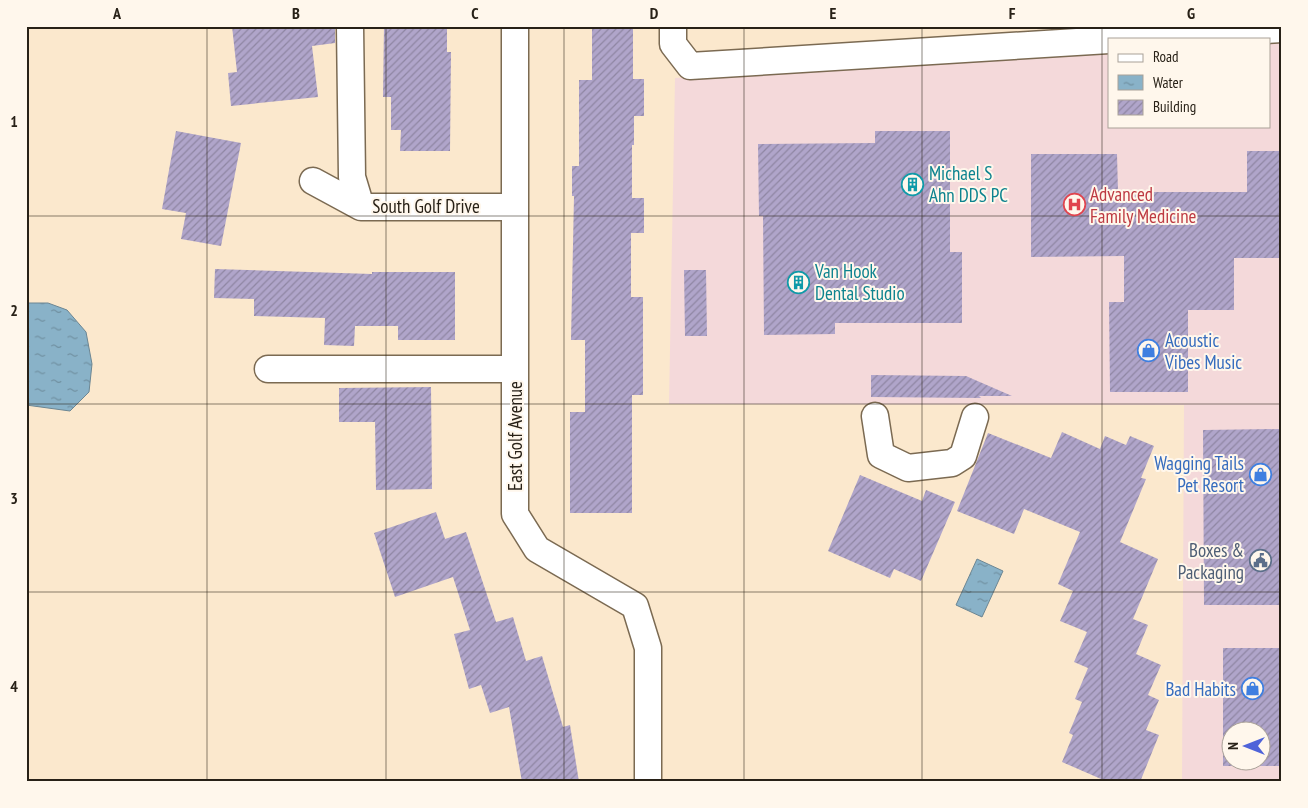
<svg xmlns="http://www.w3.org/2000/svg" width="1308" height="808" font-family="'PT Sans Narrow',sans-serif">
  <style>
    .commercial { fill: #f4d9da; fill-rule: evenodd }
    .water { fill: url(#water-ripples); stroke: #6c8693 }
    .building { fill: url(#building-hatch); fill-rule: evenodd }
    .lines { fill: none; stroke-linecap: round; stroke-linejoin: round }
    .minor-casing { stroke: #7b6a52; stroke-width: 29 }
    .minor { stroke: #fff; stroke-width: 26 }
    .grid { fill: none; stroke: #282117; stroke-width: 1; stroke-opacity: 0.55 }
    .labels { text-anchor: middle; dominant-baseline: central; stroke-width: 4; stroke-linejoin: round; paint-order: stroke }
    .culture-label { font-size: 19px; fill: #0d838f; stroke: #fff7ec; text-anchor: start }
    .health-label { font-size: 19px; fill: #be3a42; stroke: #fff7ec; text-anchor: start }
    .street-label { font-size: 19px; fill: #282117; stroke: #fff7ec }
    .shop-label { font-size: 19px; fill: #366cbe; stroke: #fff7ec; text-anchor: end }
    .service-label { font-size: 19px; fill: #4e5e75; stroke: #fff7ec; text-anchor: end }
    .neatline { fill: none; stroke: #282117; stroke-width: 2 }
    .grid-label { font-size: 16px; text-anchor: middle; font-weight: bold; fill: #282117 }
  </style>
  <defs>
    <pattern id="water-ripples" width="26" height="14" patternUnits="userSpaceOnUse" patternTransform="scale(1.25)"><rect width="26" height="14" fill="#89b2c8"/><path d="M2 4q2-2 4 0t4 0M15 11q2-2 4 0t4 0" fill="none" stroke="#7090a1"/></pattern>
    <pattern id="building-hatch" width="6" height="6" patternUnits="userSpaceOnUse" patternTransform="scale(1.25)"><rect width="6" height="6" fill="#b0a5ca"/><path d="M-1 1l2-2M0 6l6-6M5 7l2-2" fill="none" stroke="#8f86a3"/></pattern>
  </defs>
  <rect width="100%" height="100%" fill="#fbe8cd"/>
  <path class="commercial" d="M1269 43H1282V782H1182L1184 405 669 404 675 78 1109 53V126H1269ZM1230 730H1260V760H1230Z"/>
  <path class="water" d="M26 303H48L67 310 86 332 92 364 89 392 70 411 26 405Z
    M977 559 1003 571 982 617 956 605Z"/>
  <path class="building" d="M232 26H335V43L312 46 318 97 231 106 228 73 237 72Z
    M384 26H447V52H451L450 151H400L401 130H391V97H383Z
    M592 26H633V79H644V116H634V145H632V198H644V233H631V297H643V395H632V513H570V412H585V340H571L574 196H572V166H579V80H592Z
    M176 131 241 143 221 246 181 239 186 213 162 209Z
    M875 131H950V252H962V323H835V334L764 335 763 216H759L758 144 875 143Z
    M1247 151H1282V258H1234V310H1188V392H1110L1109 302H1124V256L1031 257V154H1117L1118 192H1247Z
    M215 269 372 274V272H455V340H398V326H355L354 346 324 345 325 318 254 316V299L214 298Z
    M684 270H706L707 336H685Z
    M871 375 966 376 1012 396H979L981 398 871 397Z
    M431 387 432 489 376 490 375 422H339V388Z
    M1280 429 1281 605H1204L1203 430Z
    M1062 432 1100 449 1105 436 1126 445 1130 436 1154 446 1141 478 1146 479 1120 542 1158 559 1133 619 1148 625 1136 654 1161 665 1148 695 1159 700 1146 730 1159 735 1140 782H1108L1062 762 1073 735 1069 733 1082 702 1075 699 1088 668 1074 662 1087 632 1060 621 1073 591 1058 584 1080 532 1024 509 1014 534 957 511 988 433 1051 458Z
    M860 475 922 501 926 490 955 502 921 581 894 569 890 578 828 551Z
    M436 512 445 539 466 532 496 622 513 617 526 661 542 656 563 727 570 725 579 782H522L509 707 490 713 481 685 469 689 454 634 470 630 453 577 395 597 374 533Z
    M1223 648H1282V766H1223ZM1230 730H1260V760H1230Z"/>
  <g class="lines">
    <defs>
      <path id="minor" d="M350 26 352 177 361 207
        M515 26V514L537 549 635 606 648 648V782
        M673 26V44L690 66 1109 40
        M1122 39 1282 29
        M313 181 361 207H515
        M268 369H515
        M875 416 881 455 908 468 952 463 963 456 975 417"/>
    </defs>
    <use href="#minor" class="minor-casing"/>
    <use href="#minor" class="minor"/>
  </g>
  <path class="grid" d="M207 26V782M386 26V782M564 26V782M744 26V782M922 26V782M1102 26V782M26 216H1282M26 404H1282M26 592H1282"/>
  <defs>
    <symbol id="building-ring" viewBox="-11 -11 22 22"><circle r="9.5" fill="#fff7ec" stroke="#0f9aa8" stroke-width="1.5"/><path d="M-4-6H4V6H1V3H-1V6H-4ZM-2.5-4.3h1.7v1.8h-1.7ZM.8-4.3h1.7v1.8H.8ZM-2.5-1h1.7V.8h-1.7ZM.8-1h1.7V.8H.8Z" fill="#0f9aa8"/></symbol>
    <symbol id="hospital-ring" viewBox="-11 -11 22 22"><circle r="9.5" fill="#fff7ec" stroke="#e0444e" stroke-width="1.5"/><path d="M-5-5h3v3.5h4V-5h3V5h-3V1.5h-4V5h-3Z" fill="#e0444e"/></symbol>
    <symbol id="shop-ring" viewBox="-11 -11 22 22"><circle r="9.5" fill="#fff7ec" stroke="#3f7fe0" stroke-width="1.5"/><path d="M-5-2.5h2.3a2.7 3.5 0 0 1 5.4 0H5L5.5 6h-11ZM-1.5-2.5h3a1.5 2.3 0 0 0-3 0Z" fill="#3f7fe0"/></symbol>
    <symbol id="civic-ring" viewBox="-11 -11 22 22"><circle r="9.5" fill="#fff7ec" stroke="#5c6f8a" stroke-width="1.5"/><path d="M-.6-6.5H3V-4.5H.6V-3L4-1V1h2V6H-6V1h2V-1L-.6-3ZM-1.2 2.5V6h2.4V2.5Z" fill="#5c6f8a"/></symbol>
  </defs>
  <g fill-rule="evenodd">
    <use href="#building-ring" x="900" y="172" width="25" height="25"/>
    <use href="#hospital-ring" x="1062" y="192" width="25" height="25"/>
    <use href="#building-ring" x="786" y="270" width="25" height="25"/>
    <use href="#shop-ring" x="1136" y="338" width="25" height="25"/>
    <use href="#shop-ring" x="1248" y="462" width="25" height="25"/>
    <use href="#civic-ring" x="1248" y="548" width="25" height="25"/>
    <use href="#shop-ring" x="1240" y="676" width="25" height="25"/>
  </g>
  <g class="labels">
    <g class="culture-label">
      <text x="929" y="173">Michael S<tspan x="929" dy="22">Ahn DDS PC</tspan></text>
      <text x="815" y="271">Van Hook<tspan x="815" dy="22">Dental Studio</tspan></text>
    </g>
    <g class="health-label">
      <text x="1090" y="194">Advanced<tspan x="1090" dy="22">Family Medicine</tspan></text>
    </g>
    <g class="street-label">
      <text x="426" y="206">South Golf Drive</text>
      <text transform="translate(515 436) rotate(-90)">East Golf Avenue</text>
    </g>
    <g class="shop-label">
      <text x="1165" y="340" text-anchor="start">Acoustic<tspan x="1165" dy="22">Vibes Music</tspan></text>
      <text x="1244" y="463">Wagging Tails<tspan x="1244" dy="22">Pet Resort</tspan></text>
      <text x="1236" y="689">Bad Habits</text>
    </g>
    <g class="service-label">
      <text x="1244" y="550">Boxes &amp;<tspan x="1244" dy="22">Packaging</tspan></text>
    </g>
  </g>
  <rect width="1308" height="808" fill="none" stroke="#fff7ec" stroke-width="55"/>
  <rect x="1108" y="38" width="162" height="90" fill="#fff7ec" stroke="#a9a197"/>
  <rect x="1118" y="54" width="25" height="8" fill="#ffffff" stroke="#a9a197"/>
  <text x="1153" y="62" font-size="15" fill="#282117">Road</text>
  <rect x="1118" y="75" width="25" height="15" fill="url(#water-ripples)" stroke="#a9a197"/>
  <text x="1153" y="88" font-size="15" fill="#282117">Water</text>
  <rect x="1118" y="100" width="25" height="15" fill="url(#building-hatch)" stroke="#a9a197"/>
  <text x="1153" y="112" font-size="15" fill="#282117">Building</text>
  <g transform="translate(1246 746) rotate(270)"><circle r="24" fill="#fff7ec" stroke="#a9a197"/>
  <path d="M0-4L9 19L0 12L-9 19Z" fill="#4f63d9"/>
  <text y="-8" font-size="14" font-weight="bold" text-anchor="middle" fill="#282117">N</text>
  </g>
  <rect x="28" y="28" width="1252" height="752" class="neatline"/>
  <g class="grid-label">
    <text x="117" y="19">A</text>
    <text x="296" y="19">B</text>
    <text x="475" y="19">C</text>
    <text x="654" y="19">D</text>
    <text x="833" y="19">E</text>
    <text x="1012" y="19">F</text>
    <text x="1191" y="19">G</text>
    <text x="14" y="127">1</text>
    <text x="14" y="316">2</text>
    <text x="14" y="504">3</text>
    <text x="14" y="692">4</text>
  </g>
</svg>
